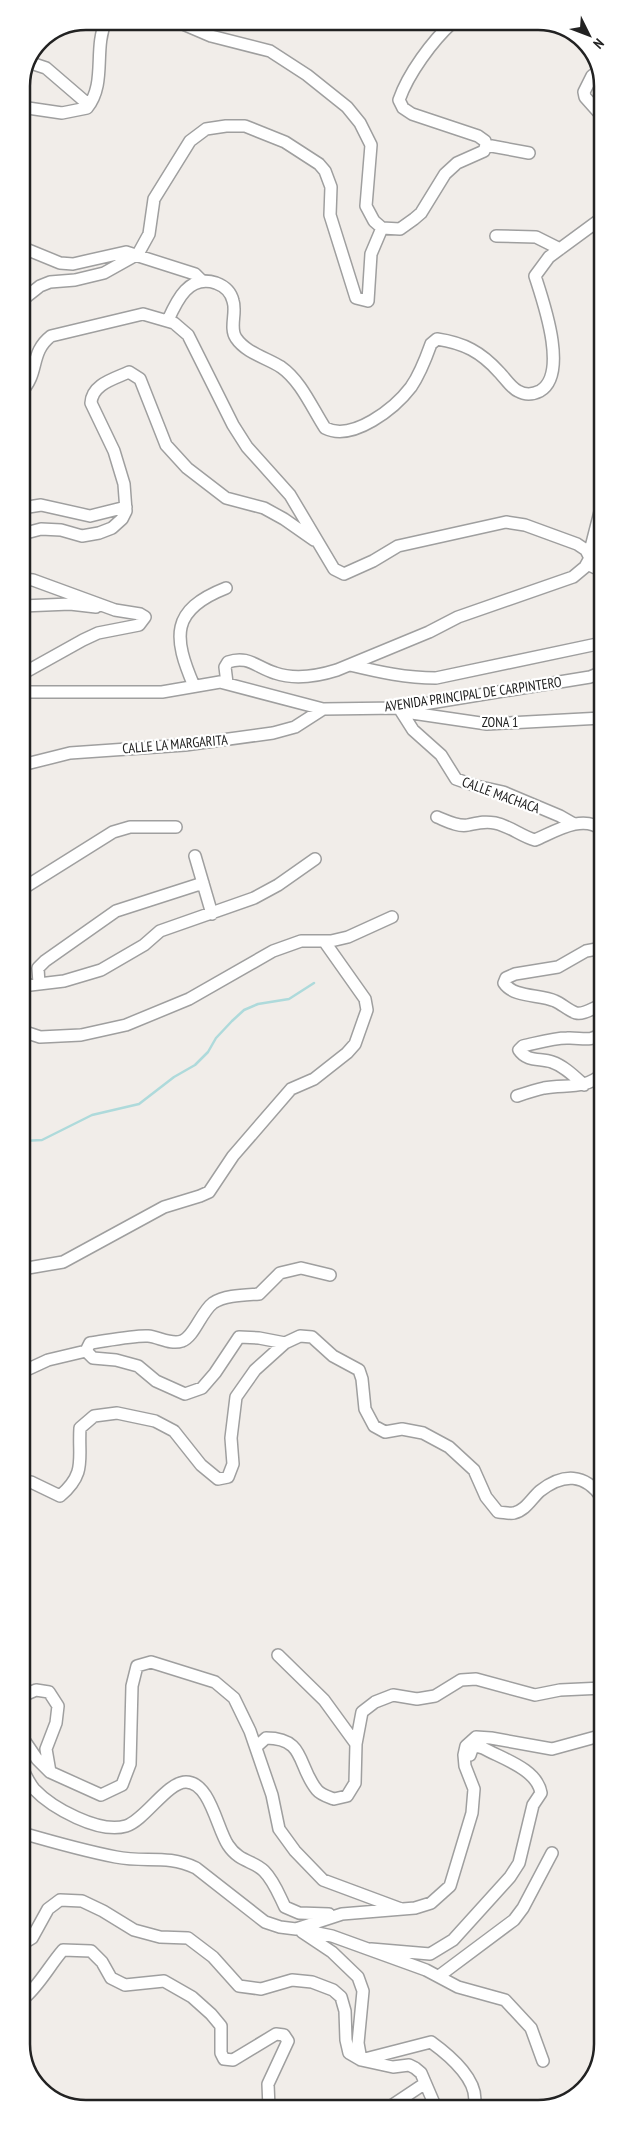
<svg xmlns="http://www.w3.org/2000/svg" width="624" height="2130" font-family="'PT Sans Narrow',sans-serif">
  <style>
    .lines { fill: none; stroke-linecap: round; stroke-linejoin: round }
    .stream { stroke: #aedadb; stroke-width: 2.5 }
    .minor-casing { stroke: #9f9f9f; stroke-width: 14 }
    .minor { stroke: #fff; stroke-width: 11 }
    .labels { text-anchor: middle; dominant-baseline: central; stroke-width: 4.5; stroke-linejoin: round; paint-order: stroke }
    .street-label { font-size: 14px; fill: #222; stroke: #fff }
    .rim { fill: none; stroke: #222; stroke-width: 2.5 }
  </style>
  <rect width="100%" height="100%" fill="#f1ede9"/>
  <g class="lines">
    <path class="stream" d="M22 1141 42 1140 92 1115 139 1104 174 1077 195 1065 208 1052 216 1038 232 1021 244 1010 258 1004 289 999 314 983"/>
    <defs>
      <path id="minor" d="M176 21 211 36 270 51 307 75 347 107 360 123 371 145 366 206 374 221 382 228 400 229 414 219 421 213 445 174 457 163 484 151 486 145 485 141 478 136 412 114 403 108 399 100C408 74 432 41 453 22
        M31 63 46 68 89 105
        M599 70 592 76 584 92 585 97 601 115
        M21 107 62 113 87 108C107 83 93 49 106 21
        M486 145 529 153
        M496 236 536 237 560 249
        M21 247 60 263 73 264 126 252 195 274 202 281
        M21 301 40 286 50 282 75 280 104 273 138 254 149 234 154 199 190 141 206 129 226 126H245L285 142 319 164 325 171 331 187 330 215 356 298 368 301 371 254 382 228
        M168 320C177 300 189 274 216 283 224 286 231 292 233 301 237 312 229 328 236 338 246 353 267 358 281 367 301 381 312 408 325 428 353 442 395 408 411 387 420 374 426 358 431 344L437 339C464 343 481 352 499 372 505 378 511 388 518 391 525 395 532 395 540 391 569 374 543 301 535 276L549 257 602 218
        M21 392C40 373 29 353 51 336L143 314 174 323 188 335 233 425 247 447 290 495 334 569 344 574 373 561 398 546 506 522 525 525 577 544 586 550 590 558 585 567 573 577 458 617 429 632 337 670C318 676 295 680 275 673 256 667 248 655 228 662L225 667 227 683
        M22 508 41 505 90 516 126 507
        M22 534 41 529 61 530 82 536 99 533 112 528 122 519 126 511 124 484 114 451 91 403C92 384 114 379 129 372L140 379 166 445 187 468 226 498 264 508 284 519 314 540
        M589 555 602 504
        M587 564 602 571
        M22 579 33 580 115 610 140 614 145 617 139 625 98 633 83 640 22 674
        M22 606 70 604 96 607
        M350 665C379 672 406 678 436 678L602 643
        M194 686C173 637 170 610 226 588
        M22 692H162L220 682 323 709 399 708 590 677 602 672
        M399 708 413 730 441 755 456 779 476 786 503 792 560 816 574 824
        M399 708 412 713 487 724 602 718
        M22 765 70 753 185 745 273 733 295 727 323 709
        M437 817C447 821 458 827 468 825 478 823 484 821 495 823 510 826 521 836 535 840 554 832 583 813 602 830
        M195 856 212 914
        M22 889 113 832 130 827H176
        M602 948 586 951 558 967 515 974 506 978 504 983C514 998 540 994 555 1001 562 1004 569 1011 576 1013 584 1015 594 1007 602 1005
        M39 984 38 968 45 961 116 911 203 883
        M22 986 64 981 101 970 144 945 160 931 254 898 278 885 315 859
        M22 1031 40 1037 81 1035 126 1025 189 999 273 951 301 941H331L348 937 392 917
        M584 1085C574 1076 564 1066 552 1062 540 1058 527 1062 519 1050L523 1046C537 1043 553 1038 567 1038 581 1037 590 1043 602 1033
        M517 1096C526 1093 535 1090 544 1088 565 1084 585 1090 602 1074
        M22 1269 63 1262 164 1207 200 1196 209 1192 233 1156 291 1089 314 1079 347 1053 355 1044 367 1010 365 999 324 941
        M285 1343 259 1338 239 1337 215 1373 202 1388 185 1394 156 1381 138 1366 116 1360 93 1358 86 1351 90 1343C105 1341 135 1335 148 1336 159 1337 171 1345 182 1341 194 1337 201 1312 213 1303 225 1295 245 1295 259 1294L280 1273 301 1268 330 1275
        M22 1372 48 1360 86 1351
        M22 1483 31 1482 60 1496C87 1473 78 1459 80 1428L94 1416 117 1413 155 1421 174 1431 201 1465 218 1479 228 1477 233 1464 231 1438 236 1397 255 1370 285 1343 300 1336 312 1337 333 1356 359 1370 362 1379 365 1409 374 1426 385 1432 402 1429 423 1433 449 1447 474 1470 486 1497 498 1512C503 1512 509 1514 514 1513 526 1510 531 1499 540 1491 563 1473 585 1473 602 1498
        M278 1655 324 1700 356 1744
        M22 1696 36 1690 49 1692 58 1706 56 1723 46 1749 50 1772 101 1795 122 1785 130 1764 132 1686 137 1666 151 1662 215 1682 234 1698 250 1731 272 1795 279 1829 295 1851 323 1880 401 1909
        M22 1737 37 1759 50 1772
        M256 1747 266 1738C306 1738 297 1766 317 1790 321 1795 329 1797 334 1799L347 1796 355 1783 356 1744 362 1712 375 1702 393 1695 417 1699 435 1696 461 1680 476 1679 535 1695 560 1690 603 1688
        M22 1769C26 1775 29 1783 34 1789 52 1808 99 1834 126 1826 145 1820 167 1782 186 1782 210 1782 217 1829 228 1845 240 1863 253 1860 264 1871 274 1881 279 1895 285 1907L299 1913 329 1914
        M22 1833C53 1842 85 1851 116 1857 146 1863 166 1854 196 1868L265 1922 280 1927 296 1929 342 1914 415 1908 431 1903 450 1886 472 1813 474 1789 465 1766 464 1755 466 1746 476 1737 491 1738 552 1749 603 1735
        M298 1929 332 1936 426 1970 458 1987 505 2000 531 2028 543 2061
        M302 1932 332 1952 358 1977 363 1991 358 2043 361 2060 393 2067 409 2065 415 2068 421 2073 436 2108
        M22 1944 32 1938 48 1909 60 1900 82 1901 103 1911 134 1930 160 1937 188 1938 213 1957 239 1986 261 1989 292 1980 312 1982 333 1990 341 1997 345 2011 346 2040 349 2053 361 2060 431 2042C449 2055 483 2083 473 2108
        M371 1949 430 1954 453 1940 510 1877 519 1863 533 1805 541 1793C537 1769 503 1759 483 1748L476 1746 472 1749 470 1755
        M439 1976 514 1920 523 1908 552 1853
        M23 1999C39 1986 49 1966 63 1950L91 1951 102 1962 111 1978 125 1985 164 1981 192 1997 211 2014 221 2026V2053L224 2059 233 2060 276 2034 284 2035 288 2041 268 2084 269 2108
        M388 2108 424 2084"/>
    </defs>
    <use href="#minor" class="minor-casing"/>
    <use href="#minor" class="minor"/>
  </g>
  <g class="labels">
    <g class="street-label">
      <text transform="translate(473 694) rotate(-8)">AVENIDA PRINCIPAL DE CARPINTERO</text>
      <text x="500" y="722">ZONA 1</text>
      <text transform="translate(175 744) rotate(-5)">CALLE LA MARGARITA</text>
      <text transform="translate(501 795) rotate(20)">CALLE MACHACA</text>
    </g>
  </g>
  <path d="M0 0H624V2130H0ZM86 30H538A56 56 0 0 1 594 86V2044A56 56 0 0 1 538 2100H86A56 56 0 0 1 30 2044V86A56 56 0 0 1 86 30Z" fill="#fff" fill-rule="evenodd"/>
  <path class="rim" d="M86 30H538A56 56 0 0 1 594 86V2044A56 56 0 0 1 538 2100H86A56 56 0 0 1 30 2044V86A56 56 0 0 1 86 30Z"/>
  <g transform="translate(589 35) rotate(132)" stroke="#ffffff" stroke-width="4" paint-order="stroke">
  <path d="M0-4L9 19L0 12L-9 19Z" fill="#222222"/>
  <text y="-8" font-size="14" font-weight="bold" text-anchor="middle" fill="#222222">N</text>
  </g>
</svg>
